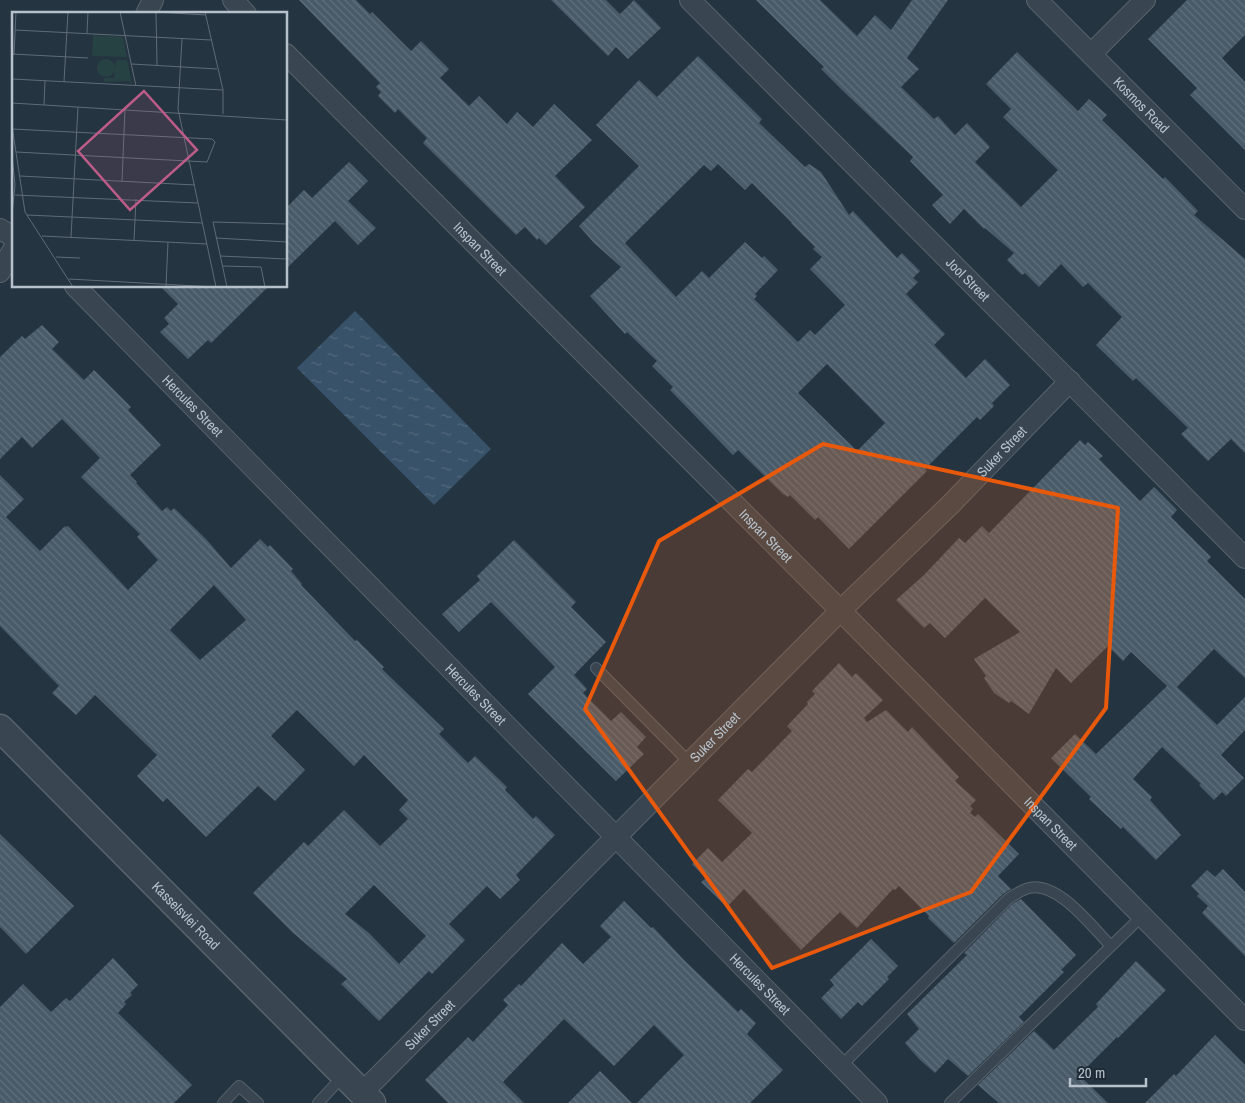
<svg xmlns="http://www.w3.org/2000/svg" width="1245" height="1103" font-family="'Archivo Narrow',sans-serif">
  <style>
    .water { fill: url(#water-ripples) }
    .building { fill: url(#building-back-hatch); fill-rule: evenodd }
    .lines { fill: none; stroke-linecap: round; stroke-linejoin: round }
    .service-casing { stroke: #57646e; stroke-width: 12 }
    .minor-casing { stroke: #57646e; stroke-width: 22 }
    .tertiary-casing { stroke: #57646e; stroke-width: 29 }
    .service { stroke: #394651; stroke-width: 10 }
    .minor { stroke: #394651; stroke-width: 20 }
    .tertiary { stroke: #394651; stroke-width: 26 }
    .marked { fill: #e8590c; fill-opacity: 0.2; stroke: #e8590c; stroke-width: 4; stroke-linejoin: round }
    .labels { text-anchor: middle; stroke-width: 4.5; stroke-linejoin: round; paint-order: stroke }
    .street-label { font-size: 14px; fill: #b6c1cb; stroke: #1e2b36 }
    .inset-road { fill: none; stroke: #5f6c78; stroke-width: 1 }
    .view { fill: #bd5c88; fill-opacity: 0.15; stroke: #bd5c88; stroke-width: 2.5 }
    .inset-edge { fill: none; stroke: #b6c1cb; stroke-width: 2.5 }
  </style>
  <defs>
    <pattern id="water-ripples" width="26" height="14" patternUnits="userSpaceOnUse" patternTransform="scale(1.25)"><rect width="26" height="14" fill="#385269"/><path d="M2 4q2-2 4 0t4 0M15 11q2-2 4 0t4 0" fill="none" stroke="#53697d"/></pattern>
    <pattern id="building-back-hatch" width="6" height="6" patternUnits="userSpaceOnUse" patternTransform="scale(1.25)"><rect width="6" height="6" fill="#495a68"/><path d="M-1 5l2 2M0 0l6 6M5-1l2 2" fill="none" stroke="#61707c"/></pattern>
  </defs>
  <rect width="100%" height="100%" fill="#253441"/>
  <!-- water -->
  <path class="water" d="M 355,311 L 491,449 L 434,505 L 297,368 Z"/>
  <!-- building -->
  <path class="building" d="M 299,0 L 356,0 L 370,14 L 372,12 L 411,51 L 421,41 L 449,69 L 440,78 L 469,106 L 479,96 L 507,124 L 517,112 L 533,127 L 554,104 L 592,140 L 555,176 L 585,207 L 546,245 L 539,238 L 537,240 L 525,227 L 516,235 L 423,143 L 427,138 L 398,109 L 395,113 L 378,96 L 381,92 L 376,87 L 380,83 Z
    M 551,0 L 606,0 L 620,14 L 634,0 L 661,28 L 628,59 L 616,47 L 608,56 Z
    M 756,0 L 820,0 L 857,36 L 875,15 L 891,30 L 912,0 L 948,0 L 907,58 L 919,69 L 901,87 L 934,119 L 938,116 L 955,135 L 967,123 L 990,147 L 975,162 L 1021,207 L 1058,170 L 1003,117 L 1011,109 L 986,84 L 1017,52 L 1078,111 L 1089,99 L 1107,115 L 1102,120 L 1163,179 L 1165,177 L 1198,211 L 1194,215 L 1245,259 L 1245,453 L 1231,439 L 1208,461 L 1181,434 L 1188,428 L 1136,378 L 1133,381 L 1096,345 L 1122,317 L 1088,283 L 1083,287 L 1061,264 L 1039,287 L 1025,273 L 1022,275 L 1007,260 L 1014,253 L 985,228 L 984,229 L 964,209 L 950,224 L 932,205 L 943,195 L 910,161 L 913,157 L 842,90 L 821,69 L 824,67 Z
    M 1187,0 L 1245,0 L 1245,35 L 1222,58 L 1245,82 L 1245,150 L 1190,95 L 1197,88 L 1148,39 Z
    M 698,56 L 762,119 L 759,123 L 805,167 L 809,164 L 821,172 L 849,215 L 853,211 L 897,258 L 902,253 L 920,271 L 913,278 L 918,282 L 906,294 L 945,334 L 934,345 L 966,378 L 985,359 L 1010,385 L 992,403 L 994,406 L 980,420 L 977,417 L 925,469 L 927,471 L 849,549 L 818,517 L 815,520 L 790,495 L 788,497 L 783,494 L 738,450 L 733,455 L 670,390 L 673,387 L 652,366 L 657,361 L 627,332 L 625,334 L 590,296 L 621,267 L 594,243 L 579,226 L 639,166 L 596,125 L 639,80 L 657,97 ZM 718,164 L 745,190 L 752,183 L 792,223 L 791,223 L 815,247 L 813,249 L 822,257 L 810,269 L 845,305 L 815,335 L 810,330 L 798,342 L 754,299 L 757,296 L 755,294 L 778,270 L 764,256 L 762,258 L 745,242 L 709,278 L 702,271 L 676,297 L 625,243 L 704,165 L 711,171 ZM 827,364 L 885,423 L 857,451 L 798,393 Z
    M 349,162 L 368,181 L 348,201 L 376,228 L 358,245 L 335,221 L 286,269 L 286,208 L 304,190 L 312,198 Z
    M 160,286 L 269,286 L 211,343 L 208,340 L 188,359 L 160,332 L 169,324 L 164,318 L 178,304 Z
    M 42,325 L 59,342 L 52,349 L 84,380 L 94,370 L 131,407 L 128,410 L 161,445 L 130,475 L 137,482 L 136,483 L 162,511 L 167,507 L 171,511 L 174,508 L 206,539 L 231,568 L 260,539 L 268,547 L 270,545 L 293,569 L 291,571 L 302,584 L 301,585 L 355,641 L 357,640 L 384,667 L 382,669 L 444,729 L 439,734 L 468,763 L 475,756 L 507,787 L 505,790 L 533,819 L 536,816 L 555,835 L 516,875 L 520,880 L 500,899 L 487,886 L 449,924 L 465,940 L 432,974 L 429,971 L 379,1021 L 341,984 L 347,979 L 292,932 L 253,893 L 304,842 L 308,846 L 344,810 L 380,846 L 408,819 L 399,810 L 408,800 L 364,755 L 354,766 L 297,710 L 271,736 L 305,770 L 275,801 L 258,786 L 206,837 L 167,798 L 163,802 L 137,776 L 157,755 L 95,695 L 76,715 L 52,693 L 59,686 L 0,626 L 0,475 L 24,499 L 6,517 L 40,551 L 65,526 L 66,527 L 68,526 L 128,590 L 158,560 L 137,537 L 140,534 L 81,477 L 100,458 L 62,419 L 32,448 L 22,437 L 0,459 L 0,357 L 22,336 L 25,339 ZM 214,585 L 246,620 L 200,660 L 170,630 ZM 374,885 L 426,936 L 399,964 L 369,933 L 345,914 Z
    M 1080,440 L 1085,445 L 1088,442 L 1103,456 L 1099,459 L 1140,501 L 1154,487 L 1177,510 L 1171,517 L 1211,557 L 1207,561 L 1245,599 L 1245,678 L 1214,649 L 1177,687 L 1217,725 L 1245,697 L 1245,730 L 1221,755 L 1244,778 L 1226,796 L 1222,792 L 1214,800 L 1199,785 L 1201,784 L 1162,747 L 1133,779 L 1152,797 L 1150,800 L 1181,835 L 1156,860 L 1123,827 L 1121,829 L 1089,799 L 1091,797 L 1051,758 L 1075,734 L 1096,754 L 1167,686 L 1131,652 L 1123,661 L 1108,646 L 1071,683 L 1056,668 L 1029,714 L 1011,701 L 1009,703 L 994,693 L 984,678 L 986,676 L 974,659 L 1020,632 L 985,598 L 945,638 L 930,623 L 924,628 L 896,600 L 924,575 L 959,538 L 965,543 L 982,526 L 989,533 Z
    M 514,540 L 576,602 L 571,607 L 606,642 L 574,675 L 587,689 L 583,693 L 611,721 L 621,712 L 646,737 L 637,747 L 644,754 L 616,781 L 528,694 L 555,667 L 491,602 L 459,632 L 442,614 L 480,580 L 477,576 Z
    M 839,663 L 852,677 L 856,673 L 883,700 L 864,718 L 867,722 L 886,710 L 908,732 L 912,727 L 959,777 L 955,781 L 976,800 L 970,806 L 973,809 L 970,813 L 975,817 L 978,814 L 1019,854 L 998,876 L 1011,889 L 1003,894 L 954,943 L 928,918 L 929,916 L 899,886 L 895,890 L 893,889 L 857,928 L 840,912 L 801,950 L 744,889 L 727,907 L 701,882 L 706,878 L 692,864 L 708,848 L 722,862 L 752,833 L 718,800 L 748,769 L 752,772 L 792,731 L 787,726 L 808,704 L 807,702 L 815,694 L 812,691 Z
    M 0,834 L 74,906 L 26,954 L 0,927 Z
    M 1223,869 L 1245,892 L 1245,956 L 1202,913 L 1208,906 L 1197,896 L 1199,894 L 1191,886 L 1207,870 L 1215,877 Z
    M 1021,899 L 1076,955 L 1061,970 L 1064,972 L 1019,1017 L 1024,1022 L 968,1076 L 948,1059 L 935,1073 L 919,1059 L 905,1043 L 919,1029 L 907,1014 L 967,955 L 964,953 L 1012,904 Z
    M 624,901 L 651,928 L 653,927 L 684,960 L 738,1012 L 741,1009 L 756,1023 L 747,1034 L 783,1070 L 750,1103 L 637,1103 L 684,1055 L 654,1025 L 614,1066 L 564,1019 L 503,1082 L 524,1103 L 448,1103 L 425,1080 L 468,1037 L 473,1042 L 508,1005 L 503,1000 L 519,984 L 521,986 L 562,943 L 583,964 L 611,937 L 600,926 Z
    M 871,939 L 898,966 L 887,977 L 889,979 L 862,1006 L 858,1002 L 841,1019 L 821,998 L 834,985 L 830,980 Z
    M 113,958 L 138,985 L 130,993 L 132,995 L 124,1002 L 126,1004 L 118,1013 L 192,1085 L 174,1103 L 0,1103 L 0,1007 L 23,984 L 51,1012 L 66,998 L 70,1001 Z
    M 1136,961 L 1166,990 L 1118,1038 L 1117,1037 L 1079,1075 L 1108,1103 L 999,1103 L 978,1085 L 1034,1031 L 1054,1050 L 1098,1007 L 1096,1004 Z
    M 1215,1035 L 1245,1065 L 1245,1103 L 1145,1103 L 1174,1074 L 1176,1076 Z
    M 600,1071 L 632,1103 L 568,1103 Z"/>
  <g class="lines">
    <!-- service casing -->
    <g class="service-casing">
      <path id="service" d="M 596,668 L 689,762
        M 841,1066 L 1008,899 C 1014,895 1021,890 1029,888 C 1058,881 1092,927 1111,946
        M 223,1103 L 239,1086 L 258,1103
        M 318,1103 L 344,1075
        M 950,1103 L 1142,916"/>
    </g>
    <!-- minor casing -->
    <g class="minor-casing">
      <g id="minor">
        <path d="M 233,0 L 246,14"/>
        <path id="s1" d="M 690,0 L 1245,558"/>
        <path id="s2" d="M 1037,0 L 1245,209"/>
        <path d="M 146,14 L 153,0"/>
        <path id="s3" d="M 286,54 L 831,601 L 1245,1020"/>
        <path d="M 1091,54 L 1145,0"/>
        <path d="M 0,229 L 14,237"/>
        <path d="M 0,272 L 14,248"/>
        <path id="s4" d="M 75,286 L 877,1103"/>
        <path id="s5" d="M 362,1093 L 841,610 L 951,504 L 1070,381"/>
      </g>
    </g>
    <!-- tertiary casing -->
    <g class="tertiary-casing">
      <g id="tertiary">
        <path id="s6" d="M 0,728 L 372,1103"/>
      </g>
    </g>
    <!-- service -->
    <use href="#service" class="service"/>
    <!-- minor -->
    <use href="#minor" class="minor"/>
    <!-- tertiary -->
    <use href="#tertiary" class="tertiary"/>
  </g>
  <!-- marked area -->
  <path class="marked" d="M 823,444 L 1118,508 L 1106,708 L 971,892 L 772,968 L 585,709 L 659,541 Z"/>
  <g class="labels">
    <!-- street labels -->
    <g class="street-label">
      <text dy="5" stroke="none"><textPath href="#s2" startOffset="148">Kosmos Road</textPath></text>
      <text dy="5" stroke="none"><textPath href="#s3" startOffset="275">Inspan Street</textPath></text>
      <text dy="5" stroke="none"><textPath href="#s1" startOffset="394">Jool Street</textPath></text>
      <text dy="5" stroke="none"><textPath href="#s4" startOffset="168">Hercules Street</textPath></text>
      <text dy="5" stroke="none"><textPath href="#s5" startOffset="906">Suker Street</textPath></text>
      <text dy="5" stroke="none"><textPath href="#s3" startOffset="680">Inspan Street</textPath></text>
      <text dy="5" stroke="none"><textPath href="#s4" startOffset="572">Hercules Street</textPath></text>
      <text dy="5" stroke="none"><textPath href="#s5" startOffset="501">Suker Street</textPath></text>
      <text dy="5" stroke="none"><textPath href="#s3" startOffset="1085">Inspan Street</textPath></text>
      <text dy="5" stroke="none"><textPath href="#s6" startOffset="264">Kasselsvlei Road</textPath></text>
      <text dy="5" stroke="none"><textPath href="#s4" startOffset="978">Hercules Street</textPath></text>
      <text dy="5" stroke="none"><textPath href="#s5" startOffset="96">Suker Street</textPath></text>
    </g>
  </g>
  <!-- overview -->
  <g transform="translate(12 12)">
    <rect width="275" height="275" fill="#253441"/>
    <path d="M 81,23 L 111,25 L 115,45 L 80,44 ZM85 56a9 9 0 1 1 18 0a9 9 0 1 1-18 0ZM 104,48 L 115,48 L 120,72 L 117,69 L 92,70 L 92,66 L 102,66 Z" fill="#274242"/>
    <path class="inset-road" d="M 108,0 L 124,74M 144,0 L 145,53M 145,0 L 194,3M 193,0 L 211,78 L 211,102M 3,18 L 199,28M 75,21 L 76,0M 170,27 L 166,97 L 204,275M 0,42 L 76,46M 2,43 L 4,0M 120,52 L 205,57M 0,67 L 211,78M 52,70 L 56,0M 0,91 L 275,108M 32,93 L 33,69M 0,114 L 13,200 L 61,275M 0,117 L 200,127 L 203,130 L 195,150 L 4,140M 0,144 L 3,173 L 0,202M 8,164 L 183,173M 110,169 L 113,97M 3,183 L 186,191M 15,203 L 190,211M 30,224 L 195,232M 59,225 L 66,95M 204,226 L 275,230M 122,228 L 124,187M 208,244 L 275,247M 44,245 L 68,246M 210,254 L 249,255 L 253,275M 57,267 L 203,275M 154,275 L 156,230M 215,275 L 201,210 L 275,212"/>
    <path class="view" d="M 132,79 L 185,138 L 118,198 L 66,139 Z"/>
    <rect width="275" height="275" class="inset-edge"/>
  </g>
  <!-- scale -->
  <path d="M1070 1078v8h76v-8" fill="none" stroke="#b6c1cb" stroke-width="2.5"/>
  <text x="1078" y="1078" font-size="15" fill="#b6c1cb" stroke="#1e2b36" stroke-width="4" paint-order="stroke">20 m</text>
</svg>
